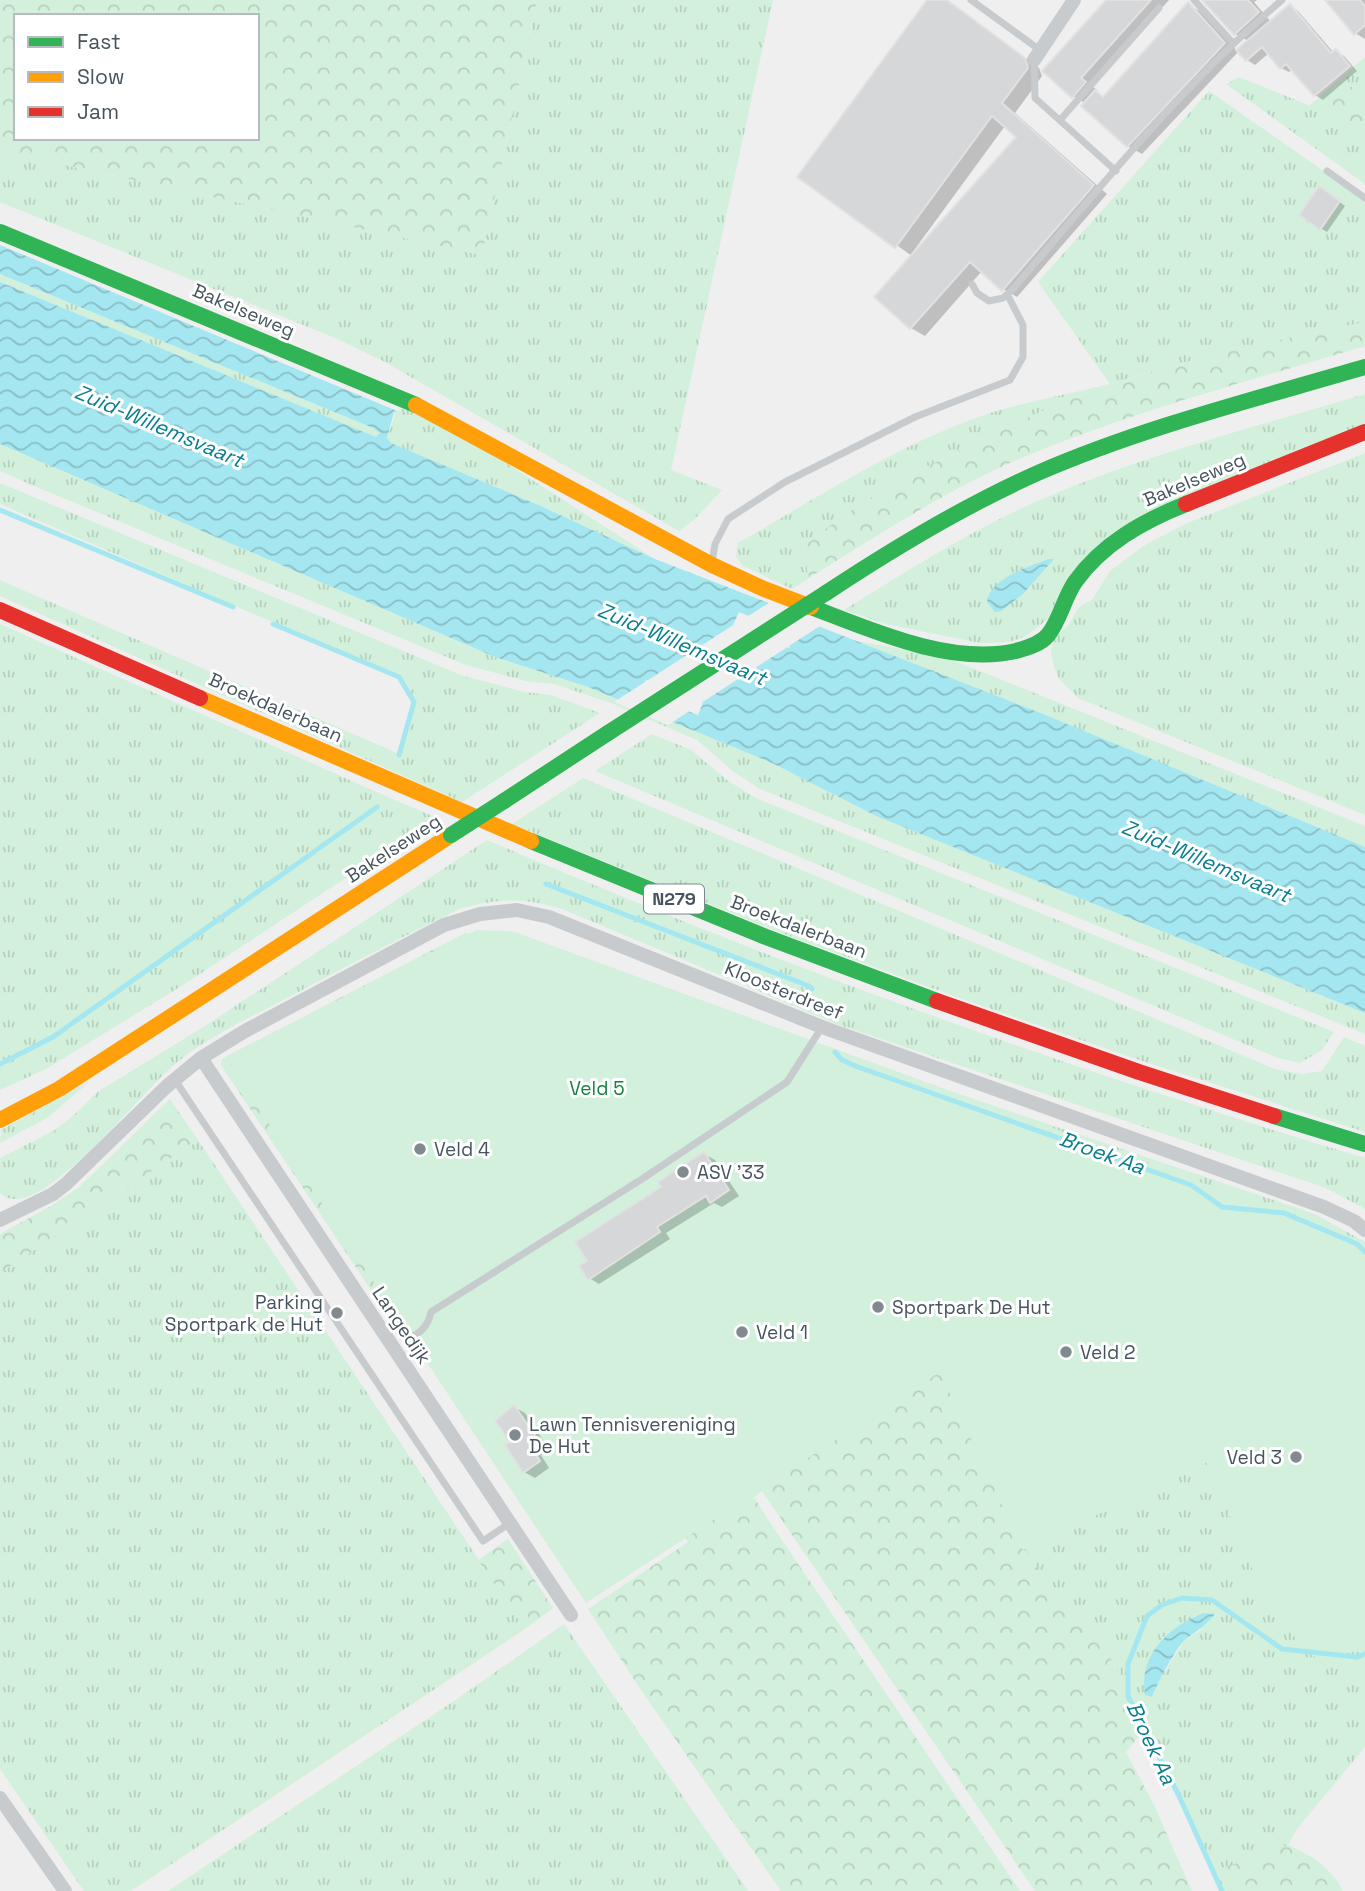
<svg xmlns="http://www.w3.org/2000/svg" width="1365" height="1891" font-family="'Space Grotesk',sans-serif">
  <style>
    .grass { fill: url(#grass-tufts); fill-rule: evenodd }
    .forest { fill: url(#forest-crowns); fill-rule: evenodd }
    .pitch { fill: #d2f0db }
    .water { fill: url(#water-waves); fill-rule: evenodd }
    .pier { fill: #f0efef }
    .shadow { fill: #0003; fill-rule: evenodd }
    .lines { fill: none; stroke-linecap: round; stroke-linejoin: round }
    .stream { stroke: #a5e7f0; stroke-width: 5 }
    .building { fill: #d6d7d8; stroke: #e1e1e2; stroke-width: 2 }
    .lane { stroke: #c8cbce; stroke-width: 7 }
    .street { stroke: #c8cbce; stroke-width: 14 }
    .fast { stroke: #30b455; stroke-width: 16 }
    .slow { stroke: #ff9f0a; stroke-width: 16 }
    .jam { stroke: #e5322d; stroke-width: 16 }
    .fast-bridge { stroke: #30b455; stroke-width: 16 }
    .poi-dot { fill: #818a8f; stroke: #fff; stroke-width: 2.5 }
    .labels { text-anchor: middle; stroke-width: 6; stroke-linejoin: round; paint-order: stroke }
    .shield { fill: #fff; stroke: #7d878d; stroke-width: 2 }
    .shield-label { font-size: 18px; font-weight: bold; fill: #45545c }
    .street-label { font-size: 19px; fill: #45545c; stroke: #fff }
    .park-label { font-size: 19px; fill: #13813f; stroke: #fff }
    .poi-label { font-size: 19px; fill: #45545c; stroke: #fff; text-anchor: start }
    .water-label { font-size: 21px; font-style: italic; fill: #087f8f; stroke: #fff }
  </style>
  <defs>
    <pattern id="grass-tufts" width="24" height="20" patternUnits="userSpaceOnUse" patternTransform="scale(1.75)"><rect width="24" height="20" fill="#d2f0db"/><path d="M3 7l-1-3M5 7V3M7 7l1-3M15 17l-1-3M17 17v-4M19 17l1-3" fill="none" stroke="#b6d0be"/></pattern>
    <pattern id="forest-crowns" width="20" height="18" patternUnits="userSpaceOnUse" patternTransform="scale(1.75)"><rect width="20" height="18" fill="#d2f0db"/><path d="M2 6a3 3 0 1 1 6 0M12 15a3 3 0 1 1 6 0" fill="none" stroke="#b6d0be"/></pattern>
    <pattern id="water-waves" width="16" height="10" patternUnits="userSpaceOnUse" patternTransform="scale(1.75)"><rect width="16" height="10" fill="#a5e7f0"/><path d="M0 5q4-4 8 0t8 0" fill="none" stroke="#88bec6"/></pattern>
  </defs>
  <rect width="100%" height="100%" fill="#f0efef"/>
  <!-- grass -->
  <path class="grass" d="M 537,0 L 773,0 L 671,470 L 722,490 L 695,519 L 679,531 L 383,361 L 335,338 L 0,202 L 0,151 L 482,255 Z
    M 1365,57 L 1365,97 L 1340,78 Z
    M 1239,77 L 1335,116 L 1365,135 L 1365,184 L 1226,84 Z
    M 1209,91 L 1365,200 L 1365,322 C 1281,341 1194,356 1112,384 C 1060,401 1010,426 961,450 C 906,476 848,507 803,548 L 809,578 L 792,589 L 743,566 L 736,557 L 738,543 C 810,502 888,451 965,422 C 1011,404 1062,396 1110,384 L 1038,282 Z
    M 0,274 L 373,428 L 379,431 L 379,436 L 376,438 L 0,282 Z
    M 1365,394 L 1365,425 L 1143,514 L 1047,620 L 1026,636 L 1010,642 L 980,643 L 886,624 L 844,610 C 910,569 976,527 1047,497 C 1149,453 1259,426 1365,394 Z
    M 409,406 L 422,409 L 655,559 L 543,507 L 390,443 L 387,438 L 395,415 L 394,412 Z
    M 0,444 L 495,657 L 588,687 L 772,763 L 876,816 L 1365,1013 L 1365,1034 L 760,789 L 734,772 L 697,740 L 611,703 L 554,684 L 526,681 L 466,665 L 34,486 L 0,471 Z
    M 1365,453 L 1365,815 L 1078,698 L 1059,679 L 1054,667 L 1051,652 L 1054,637 L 1068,626 L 1079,607 L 1092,600 L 1110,571 L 1145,545 L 1185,524 Z
    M 0,483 L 461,675 L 524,692 L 551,695 L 600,713 L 462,802 L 0,596 L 0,580 L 397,753 C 415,721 420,706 397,676 L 0,504 Z
    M 0,624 L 381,794 L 437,818 L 180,987 L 46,1069 L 0,1090 Z
    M 857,641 L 945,657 L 1365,826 L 1365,847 Z
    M 652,734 L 691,750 L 727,780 L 756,798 L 1334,1032 L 1322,1050 L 1300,1063 L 1278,1058 L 595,771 Z
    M 583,778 L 1275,1069 L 1302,1074 L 1322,1071 L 1344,1037 L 1365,1046 L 1365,1132 L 1139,1060 L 965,1000 L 789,936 L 512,824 Z
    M 487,840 C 773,963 1067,1069 1365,1158 L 1365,1209 L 1326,1188 L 839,1025 L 562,909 C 519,897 505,898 462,908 C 405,935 349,965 293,995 C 248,1019 198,1040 162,1076 C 134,1104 57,1195 19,1199 C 12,1200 5,1198 0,1193 L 0,1158 L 55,1130 L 74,1115 L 99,1091 L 205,1026 Z
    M 861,1061 L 1315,1214 L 1365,1242 L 1365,1747 L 1297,1829 L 1288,1845 L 1283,1849 L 1211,1872 L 1172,1785 L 1129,1703 C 1119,1652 1077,1620 1045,1582 C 1036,1571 1030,1556 1023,1544 ZM 1204,1628 L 1184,1641 L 1158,1682 L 1152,1696 L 1163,1637 Z
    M 89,1082 L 47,1118 L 0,1143 L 1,1130 Z
    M 198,1140 L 525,1629 L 131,1891 L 84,1891 L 0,1769 L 0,1273 Z
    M 564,1624 L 748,1891 L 168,1891 L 457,1699 Z"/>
  <!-- forest -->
  <path class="forest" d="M 0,0 L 537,0 L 482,255 L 0,151 ZM 16,16 L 257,16 L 257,138 L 16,138 Z
    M 1340,78 L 1365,97 L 1365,135 L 1335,117 L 1309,106 Z
    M 1365,322 L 1365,346 C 1253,380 1139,410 1031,454 C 953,486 881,533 809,578 L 803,548 C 848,507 906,476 961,450 C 1010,426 1060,401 1112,384 C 1194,356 1281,340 1365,322 Z
    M 467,932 L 469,950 L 437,1317 L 420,1357 L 417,1359 L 221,1065 L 222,1059 Z
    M 170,1099 L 198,1140 L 0,1273 L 0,1234 L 51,1206 L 79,1187 Z
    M 826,1108 L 1023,1544 L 1043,1579 L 1105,1647 L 1126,1688 L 1129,1703 L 1143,1731 L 1126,1752 L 1154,1805 L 1192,1891 L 1035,1891 L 762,1491 L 754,1497 L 771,1524 L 1020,1891 L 781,1891 L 641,1690 L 588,1609 L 688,1542 L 663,1501 Z
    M 508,1539 L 553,1608 L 525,1629 L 478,1560 Z
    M 1288,1845 C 1312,1855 1331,1868 1343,1891 L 1219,1891 L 1211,1872 Z"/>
  <!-- pitch -->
  <path class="pitch" d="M 476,930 L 512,931 L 1365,1242 L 1365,1650 L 1316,1658 L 1271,1614 L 1208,1462 L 1023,1550 L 940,1372 L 586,1603 L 225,1057 Z"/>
  <!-- water -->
  <path class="water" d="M 0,245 L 397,411 L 394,412 L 387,438 L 391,443 L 543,507 L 655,559 L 784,609 L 818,626 L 1043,714 L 1365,847 L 1365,1013 L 876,816 L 772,763 L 588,687 L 495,657 L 0,444 L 0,282 L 376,437 L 380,433 L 373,428 L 0,274 ZM 739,612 L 794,635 L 789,648 L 733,625 ZM 646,680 L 703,703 L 698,715 L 641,693 Z
    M 1049,559 L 1054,559 L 1022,595 L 1001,611 L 995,612 L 987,602 C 990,578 1028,567 1049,559 Z
    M 1204,1613 L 1215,1614 C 1206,1625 1197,1631 1186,1639 C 1176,1647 1157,1684 1152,1697 L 1145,1695 C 1138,1655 1169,1626 1204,1613 Z"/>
  <!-- pier -->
  <path class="pier" d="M 772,601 L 823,624 L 698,705 L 648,684 L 645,691 L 691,710 L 668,725 L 614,702 L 738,622 L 787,644 L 790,637 L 745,618 Z"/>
  <!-- shadow -->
  <path class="shadow" d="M 929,0 L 947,0 L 1039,68 L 1042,76 L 1015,113 L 1107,194 L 1017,297 L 1003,289 L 982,271 L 925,336 L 911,328 L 912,256 L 800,176 ZM 1005,126 L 1018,137 L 914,254 L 912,253 Z
    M 1108,0 L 1169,0 L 1092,86 L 1097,90 L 1095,92 L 1105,98 L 1189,5 L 1203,13 L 1237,51 L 1249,41 L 1235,34 L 1205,0 L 1257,0 L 1254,2 L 1271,22 L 1290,6 L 1298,11 L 1334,53 L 1336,51 L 1344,56 L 1357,71 L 1323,100 L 1315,95 L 1293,69 L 1289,72 L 1281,68 L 1269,53 L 1255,65 L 1247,60 L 1239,51 L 1142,154 L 1128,146 L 1085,103 L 1073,96 Z
    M 1326,0 L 1365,0 L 1365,39 L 1355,33 Z
    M 1326,192 L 1345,206 L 1327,232 L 1320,228 Z
    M 704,1154 L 715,1160 L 739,1196 L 722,1207 L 714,1203 L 666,1233 L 670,1239 L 599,1284 L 589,1278 L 664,1187 Z
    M 514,1407 L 525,1413 L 549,1449 L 541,1455 L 549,1468 L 535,1478 L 524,1472 L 512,1443 Z"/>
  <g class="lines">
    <!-- stream -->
    <path class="stream" d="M 0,510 L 233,607
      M 273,624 L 399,677 L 414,702 L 399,755
      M 546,884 L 809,986 L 812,989
      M 835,1052 L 842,1060 L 858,1067 L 1191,1185 L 1222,1207 L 1284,1213 L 1357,1244 L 1365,1252
      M 0,1064 L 53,1037 L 377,807
      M 1222,1891 L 1179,1796 L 1128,1696 L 1128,1664 L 1147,1616 L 1162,1605 L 1182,1598 L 1212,1600 L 1282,1649 L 1357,1657 L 1365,1654"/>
  </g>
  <!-- building -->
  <path class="building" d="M 927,0 L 947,0 L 1025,58 L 1028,68 L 1002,103 L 1094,185 L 1002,291 L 970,262 L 910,329 L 874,297 L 1016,137 L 992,116 L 895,248 L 797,177 Z
    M 1106,0 L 1151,0 L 1081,78 L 1086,82 L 1072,98 L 1042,71 Z
    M 1202,0 L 1248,0 L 1259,12 L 1234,35 Z
    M 1325,0 L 1360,0 L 1365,6 L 1365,25 L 1354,35 Z
    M 1188,2 L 1225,43 L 1127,147 L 1081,106 L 1095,90 L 1103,97 Z
    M 1290,4 L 1331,53 L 1336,49 L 1350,66 L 1314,96 L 1286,64 L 1280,69 L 1262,47 L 1246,61 L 1236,50 Z
    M 1319,186 L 1340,201 L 1320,230 L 1299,215 Z
    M 704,1152 L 729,1190 L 710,1203 L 706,1196 L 657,1227 L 660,1232 L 588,1280 L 579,1266 L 587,1261 L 575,1242 L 661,1187 L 658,1182 Z
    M 514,1405 L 540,1443 L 531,1448 L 540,1461 L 523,1473 L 505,1445 L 510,1442 L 495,1421 Z"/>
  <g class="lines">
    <!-- lane -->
    <path class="lane" d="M 971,0 L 1040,50
      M 1194,0 L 1233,43
      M 1034,60 L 1035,98 L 1116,171
      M 1060,120 L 1159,8
      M 1327,171 L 1365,198
      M 972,284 L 977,293 L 989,301 L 1003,298 L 1012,290 C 1098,190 1182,85 1282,0
      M 712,562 L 715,544 L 728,519 L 785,482 L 915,417 L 1010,380 L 1023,357 L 1023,325 L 1007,294
      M 175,1080 L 483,1541 L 510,1523
      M 407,1340 C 420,1333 428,1327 431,1312 L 642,1179 L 787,1082 L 822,1027"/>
    <!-- street -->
    <path class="street" d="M 1034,60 L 1074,0
      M 201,1058 L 571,1615
      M 0,1220 L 53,1194 L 66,1184 L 166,1087 L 201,1058 L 245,1031 L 444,925 L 480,914 L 517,910 L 549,917 L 822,1027 L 1324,1207 L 1354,1221 L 1365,1230
      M 0,1798 L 65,1891"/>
    <!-- fast -->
    <path class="fast" d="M 0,232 L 416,405
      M 826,593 C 894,548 965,505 1040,472 C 1144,427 1256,399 1365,367
      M 811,607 C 871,630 951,666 1016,651 C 1027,648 1041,644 1048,635 C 1060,620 1064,598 1075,582 C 1102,544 1143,521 1186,504
      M 504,801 L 608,733
      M 531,841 L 766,937 L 937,1001
      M 1274,1116 L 1365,1144"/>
    <!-- slow -->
    <path class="slow" d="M 416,405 L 712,565 L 764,589 L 811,607
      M 200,698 L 531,841
      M 0,1120 L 59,1089 L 451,835"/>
    <!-- jam -->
    <path class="jam" d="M 1186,504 L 1365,432
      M 0,610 L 200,698
      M 937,1001 L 1139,1072 L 1274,1116"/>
    <!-- fast-bridge -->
    <path class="fast-bridge" d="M 608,733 L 826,593
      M 451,835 L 504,801"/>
  </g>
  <!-- markers -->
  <g class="poi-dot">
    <circle cx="420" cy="1149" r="7"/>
    <circle cx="683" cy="1172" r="7"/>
    <circle cx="878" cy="1307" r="7"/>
    <circle cx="337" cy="1313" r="7"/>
    <circle cx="742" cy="1332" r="7"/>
    <circle cx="1066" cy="1352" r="7"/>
    <circle cx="515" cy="1435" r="7"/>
    <circle cx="1296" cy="1457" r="7"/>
  </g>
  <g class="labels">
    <!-- shield labels -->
    <rect class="shield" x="644" y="884.5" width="60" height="29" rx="5"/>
    <g class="shield-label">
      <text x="674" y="905">N279</text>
    </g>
    <!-- street labels -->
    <g class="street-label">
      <text transform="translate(244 310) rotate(23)" y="7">Bakelseweg</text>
      <text transform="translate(1194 479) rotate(-23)" y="7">Bakelseweg</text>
      <text transform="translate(276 707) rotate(24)" y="7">Broekdalerbaan</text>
      <text transform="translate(393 848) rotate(-33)" y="7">Bakelseweg</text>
      <text transform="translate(799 926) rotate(21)" y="7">Broekdalerbaan</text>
      <text transform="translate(784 990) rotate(22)" y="7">Kloosterdreef</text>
      <text transform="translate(402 1325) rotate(56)" y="7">Langedijk</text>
    </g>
    <!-- park labels -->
    <g class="park-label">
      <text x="597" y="1095">Veld 5</text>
    </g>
    <!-- poi labels -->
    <g class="poi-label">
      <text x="434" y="1156">Veld 4</text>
      <text x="697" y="1179">ASV '33</text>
      <text x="323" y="1309" text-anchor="end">Parking<tspan x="323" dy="22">Sportpark de Hut</tspan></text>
      <text x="892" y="1314">Sportpark De Hut</text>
      <text x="756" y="1339">Veld 1</text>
      <text x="1080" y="1359">Veld 2</text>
      <text x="529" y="1431">Lawn Tennisvereniging<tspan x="529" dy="22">De Hut</tspan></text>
      <text x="1282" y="1464" text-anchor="end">Veld 3</text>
    </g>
    <!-- water labels -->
    <g class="water-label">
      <text transform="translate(159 426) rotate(23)" y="7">Zuid-Willemsvaart</text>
      <text transform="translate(682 644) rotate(23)" y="7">Zuid-Willemsvaart</text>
      <text transform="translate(1206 861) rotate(23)" y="7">Zuid-Willemsvaart</text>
      <text transform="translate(1102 1153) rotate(20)" y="7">Broek Aa</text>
      <text transform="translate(1151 1743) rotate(65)" y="7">Broek Aa</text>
    </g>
  </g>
  <!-- legend -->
  <rect x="14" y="14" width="245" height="126" fill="#ffffff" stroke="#b5bbbe" stroke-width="2"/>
  <rect x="28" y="37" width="35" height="10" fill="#30b455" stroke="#b5bbbe" stroke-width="2"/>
  <text x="77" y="49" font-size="21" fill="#45545c">Fast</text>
  <rect x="28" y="72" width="35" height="10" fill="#ff9f0a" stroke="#b5bbbe" stroke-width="2"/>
  <text x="77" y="84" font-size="21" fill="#45545c">Slow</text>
  <rect x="28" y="107" width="35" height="10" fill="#e5322d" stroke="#b5bbbe" stroke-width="2"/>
  <text x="77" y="119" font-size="21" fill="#45545c">Jam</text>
</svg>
